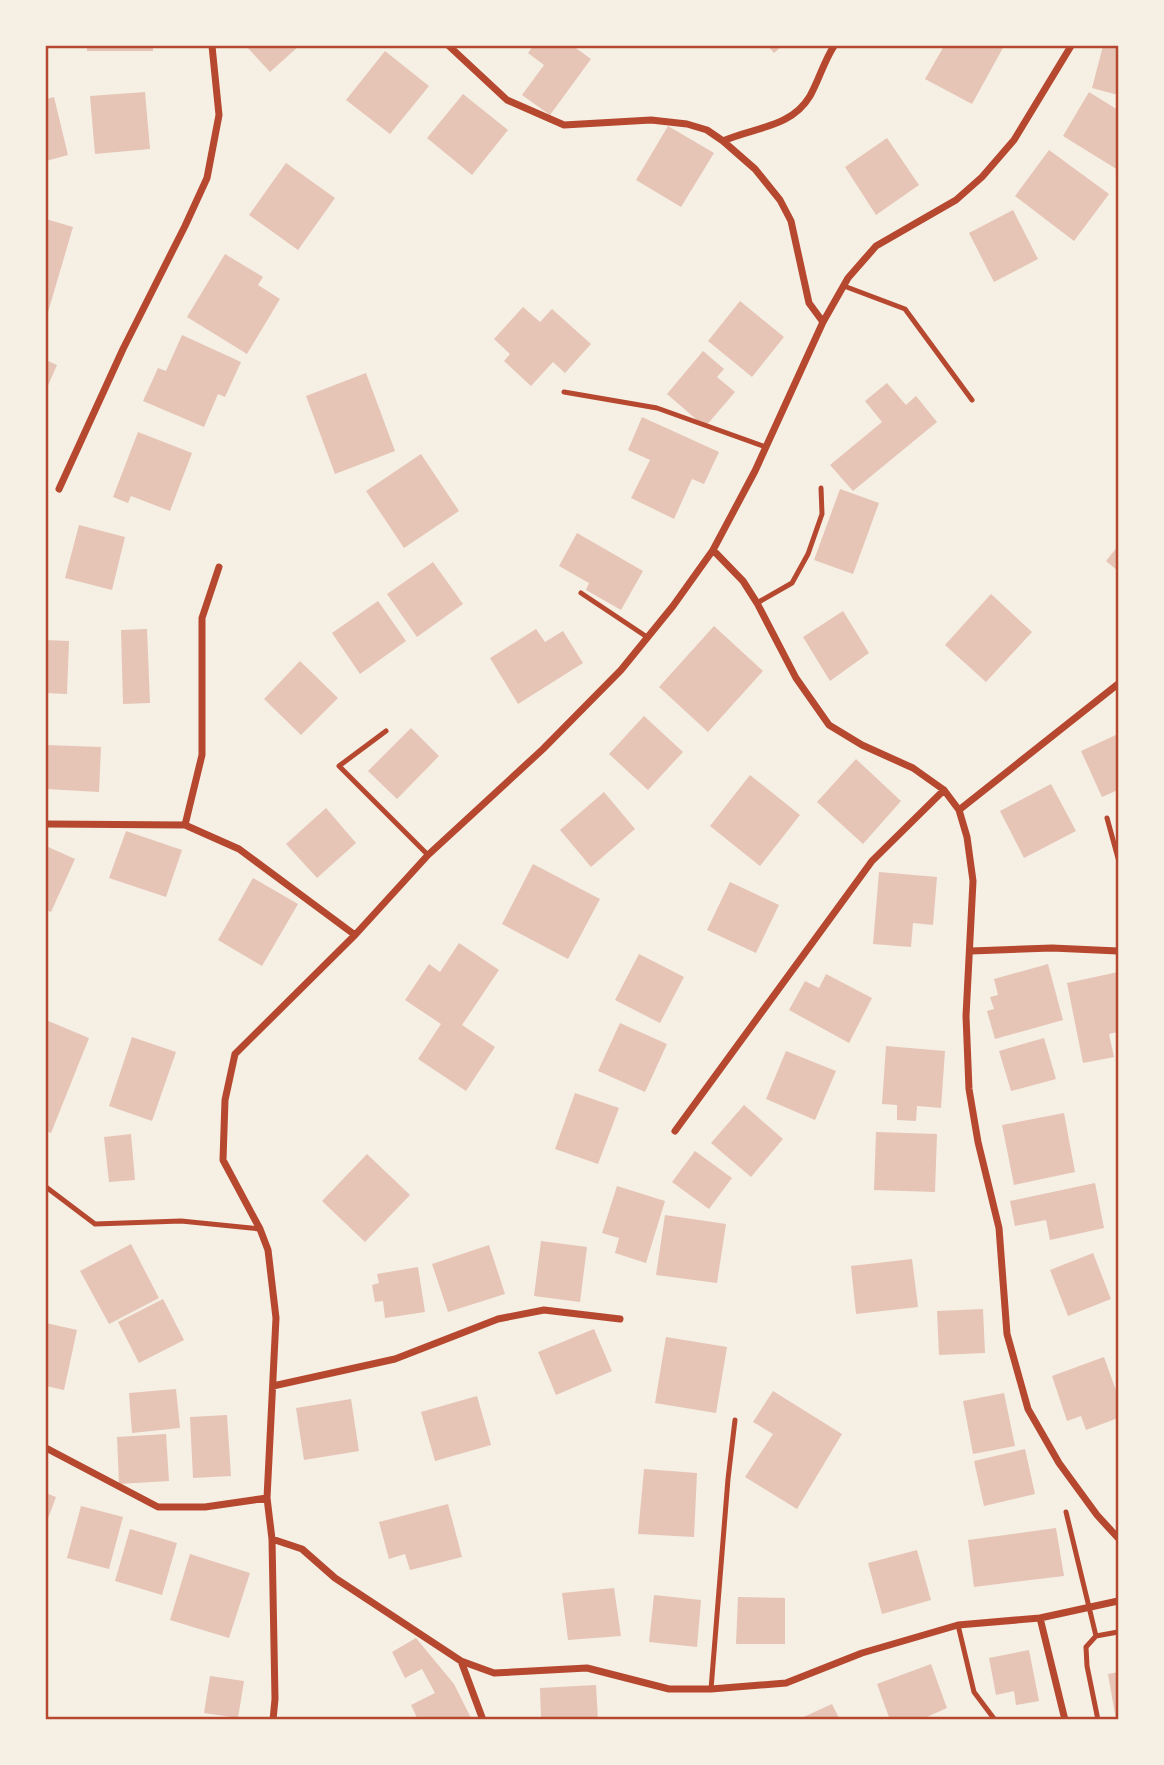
<svg xmlns="http://www.w3.org/2000/svg" width="1164" height="1765" font-family="Rubik,sans-serif">
  <style>
    .building { fill: #e6c5b7 }
    .lines { fill: none; stroke-linecap: round; stroke-linejoin: round }
    .service { stroke: #b5482f; stroke-width: 5 }
    .minor { stroke: #b5482f; stroke-width: 7 }
    .neatline { fill: none; stroke: #b5482f; stroke-width: 2.5 }
  </style>
  <rect width="100%" height="100%" fill="#f6efe4"/>
  <!-- building -->
  <path class="building" d="M 87,46 L 153,46 L 153,51 L 87,51 Z
    M 246,46 L 299,46 L 270,72 Z
    M 533,46 L 573,46 L 591,59 L 550,115 L 522,95 L 544,65 L 528,53 Z
    M 768,46 L 782,46 L 774,53 Z
    M 944,46 L 1004,46 L 972,104 L 925,79 Z
    M 1103,46 L 1118,46 L 1118,95 L 1092,88 Z
    M 385,51 L 429,86 L 390,134 L 346,100 Z
    M 145,92 L 150,149 L 95,154 L 90,96 Z
    M 1089,92 L 1118,110 L 1118,170 L 1063,136 Z
    M 463,94 L 508,130 L 472,175 L 427,138 Z
    M 54,97 L 68,155 L 46,161 L 46,99 Z
    M 668,126 L 714,153 L 681,207 L 636,180 Z
    M 887,138 L 919,185 L 876,215 L 845,167 Z
    M 1049,150 L 1109,194 L 1074,241 L 1015,196 Z
    M 286,163 L 335,198 L 298,250 L 249,215 Z
    M 1013,210 L 1038,259 L 994,282 L 969,233 Z
    M 46,219 L 73,227 L 46,319 Z
    M 225,254 L 263,277 L 258,285 L 280,299 L 247,354 L 187,317 Z
    M 740,301 L 784,337 L 752,377 L 708,341 Z
    M 523,307 L 540,322 L 552,309 L 591,344 L 565,373 L 553,362 L 531,386 L 504,361 L 510,354 L 494,339 Z
    M 182,335 L 241,362 L 225,397 L 218,394 L 204,427 L 143,401 L 158,368 L 166,371 Z
    M 703,351 L 724,369 L 717,377 L 735,392 L 705,427 L 667,394 Z
    M 46,360 L 57,365 L 46,390 Z
    M 366,373 L 395,451 L 335,474 L 306,396 Z
    M 887,383 L 906,405 L 916,396 L 937,422 L 853,491 L 830,465 L 882,422 L 865,401 Z
    M 642,417 L 719,452 L 704,484 L 692,479 L 674,519 L 631,498 L 650,460 L 628,450 Z
    M 138,432 L 192,453 L 170,511 L 131,496 L 128,503 L 113,497 Z
    M 421,454 L 459,511 L 404,548 L 366,491 Z
    M 840,489 L 879,503 L 853,574 L 814,560 Z
    M 79,525 L 125,537 L 112,590 L 65,578 Z
    M 577,533 L 643,571 L 621,610 L 586,590 L 589,583 L 559,566 Z
    M 1118,546 L 1118,571 L 1106,561 Z
    M 433,562 L 463,604 L 417,637 L 387,594 Z
    M 991,594 L 1032,632 L 986,682 L 945,645 Z
    M 378,601 L 406,641 L 360,674 L 332,633 Z
    M 843,611 L 869,653 L 830,681 L 803,637 Z
    M 714,626 L 763,671 L 708,732 L 659,687 Z
    M 147,629 L 150,703 L 123,704 L 121,630 Z
    M 536,629 L 545,642 L 563,631 L 583,663 L 518,704 L 490,658 Z
    M 46,640 L 69,641 L 67,694 L 46,693 Z
    M 300,661 L 338,698 L 301,735 L 264,699 Z
    M 644,716 L 683,752 L 648,790 L 609,754 Z
    M 411,728 L 439,756 L 397,799 L 368,771 Z
    M 1118,734 L 1118,790 L 1102,797 L 1081,751 Z
    M 46,745 L 101,747 L 99,792 L 46,789 Z
    M 856,759 L 901,801 L 863,844 L 817,802 Z
    M 750,775 L 800,815 L 760,866 L 710,826 Z
    M 1051,784 L 1076,831 L 1024,858 L 1000,811 Z
    M 604,792 L 635,829 L 591,867 L 560,830 Z
    M 326,808 L 356,843 L 317,878 L 286,844 Z
    M 126,831 L 182,850 L 166,897 L 109,878 Z
    M 46,846 L 75,859 L 51,912 L 46,910 Z
    M 533,864 L 600,899 L 568,959 L 502,924 Z
    M 879,872 L 937,877 L 933,925 L 913,923 L 911,947 L 873,944 Z
    M 253,878 L 298,904 L 262,966 L 218,940 Z
    M 730,882 L 779,905 L 756,953 L 707,930 Z
    M 459,943 L 499,970 L 462,1025 L 495,1047 L 466,1091 L 418,1059 L 441,1024 L 405,1000 L 429,964 L 440,972 Z
    M 639,954 L 684,977 L 660,1023 L 615,1000 Z
    M 1048,964 L 1063,1020 L 995,1039 L 987,1011 L 994,1009 L 990,997 L 998,995 L 994,979 Z
    M 1118,972 L 1118,1032 L 1109,1034 L 1114,1057 L 1083,1063 L 1067,983 Z
    M 826,974 L 872,998 L 849,1043 L 789,1010 L 805,981 L 819,988 Z
    M 46,1020 L 89,1038 L 51,1133 L 46,1131 Z
    M 620,1023 L 667,1044 L 645,1092 L 598,1071 Z
    M 132,1037 L 176,1052 L 152,1121 L 109,1106 Z
    M 1044,1038 L 1056,1079 L 1011,1091 L 999,1051 Z
    M 886,1046 L 945,1051 L 941,1108 L 917,1106 L 916,1121 L 897,1120 L 897,1105 L 882,1104 Z
    M 786,1051 L 836,1071 L 815,1120 L 766,1099 Z
    M 575,1093 L 619,1108 L 598,1164 L 555,1149 Z
    M 744,1105 L 783,1139 L 751,1177 L 711,1143 Z
    M 1064,1113 L 1075,1172 L 1014,1185 L 1002,1125 Z
    M 876,1132 L 937,1134 L 935,1192 L 874,1190 Z
    M 131,1134 L 135,1180 L 109,1182 L 104,1137 Z
    M 695,1151 L 732,1178 L 709,1209 L 672,1182 Z
    M 367,1154 L 410,1195 L 365,1242 L 322,1201 Z
    M 1095,1183 L 1104,1228 L 1050,1240 L 1046,1220 L 1015,1226 L 1010,1201 Z
    M 617,1186 L 665,1201 L 646,1263 L 615,1253 L 619,1238 L 602,1233 Z
    M 665,1215 L 726,1224 L 717,1283 L 656,1275 Z
    M 541,1241 L 587,1247 L 580,1302 L 534,1296 Z
    M 131,1244 L 159,1298 L 109,1324 L 80,1271 Z
    M 489,1245 L 505,1294 L 448,1312 L 432,1264 Z
    M 1093,1253 L 1111,1299 L 1068,1316 L 1050,1270 Z
    M 912,1259 L 918,1307 L 856,1314 L 851,1266 Z
    M 418,1267 L 425,1312 L 385,1318 L 383,1301 L 375,1302 L 372,1285 L 379,1283 L 377,1274 Z
    M 163,1299 L 184,1340 L 139,1363 L 118,1322 Z
    M 983,1309 L 985,1353 L 939,1355 L 937,1311 Z
    M 46,1323 L 77,1330 L 64,1390 L 46,1386 Z
    M 594,1329 L 612,1371 L 556,1395 L 538,1352 Z
    M 666,1337 L 727,1347 L 716,1413 L 655,1403 Z
    M 1104,1357 L 1118,1396 L 1118,1418 L 1086,1430 L 1081,1416 L 1067,1421 L 1052,1376 Z
    M 176,1389 L 180,1428 L 132,1433 L 129,1393 Z
    M 773,1391 L 842,1434 L 797,1509 L 745,1477 L 773,1434 L 753,1422 Z
    M 1004,1393 L 1015,1446 L 973,1454 L 963,1401 Z
    M 477,1396 L 491,1445 L 435,1461 L 421,1412 Z
    M 351,1399 L 359,1451 L 304,1460 L 296,1408 Z
    M 227,1415 L 231,1476 L 193,1478 L 190,1417 Z
    M 166,1434 L 169,1481 L 119,1484 L 117,1437 Z
    M 1025,1449 L 1035,1494 L 984,1506 L 974,1461 Z
    M 644,1469 L 697,1473 L 694,1537 L 638,1534 Z
    M 46,1493 L 56,1497 L 46,1524 Z
    M 448,1504 L 462,1557 L 410,1570 L 405,1554 L 389,1559 L 379,1522 Z
    M 81,1506 L 123,1517 L 109,1569 L 67,1558 Z
    M 1056,1528 L 1064,1576 L 974,1587 L 968,1540 Z
    M 130,1529 L 177,1543 L 162,1595 L 115,1581 Z
    M 917,1550 L 931,1600 L 882,1614 L 868,1563 Z
    M 190,1554 L 250,1573 L 229,1638 L 170,1620 Z
    M 614,1588 L 621,1636 L 568,1640 L 562,1593 Z
    M 654,1595 L 701,1600 L 697,1647 L 649,1642 Z
    M 738,1597 L 785,1598 L 785,1644 L 736,1644 Z
    M 416,1638 L 454,1684 L 472,1720 L 418,1720 L 411,1705 L 435,1693 L 422,1669 L 405,1678 L 392,1652 Z
    M 1029,1650 L 1039,1701 L 1016,1705 L 1014,1691 L 996,1695 L 989,1658 Z
    M 931,1664 L 947,1708 L 920,1720 L 890,1720 L 877,1684 Z
    M 1118,1672 L 1118,1720 L 1116,1720 L 1108,1674 Z
    M 210,1676 L 244,1681 L 238,1718 L 204,1713 Z
    M 596,1685 L 598,1720 L 541,1720 L 540,1688 Z
    M 832,1704 L 840,1720 L 797,1720 Z"/>
  <g class="lines">
    <!-- service -->
    <path class="service" d="M 844,286 L 905,309 L 972,400
      M 564,392 L 657,408 L 766,447
      M 581,593 L 647,637
      M 757,603 L 792,583 L 808,554 L 822,514 L 821,488
      M 386,731 L 339,766 L 428,855
      M 1107,818 L 1118,858
      M 46,1187 L 95,1224 L 181,1221 L 260,1229
      M 1066,1512 L 1096,1636 L 1118,1632
      M 958,1625 L 974,1692 L 995,1720
      M 1096,1636 L 1086,1647 L 1087,1666 L 1098,1720
      M 711,1689 L 728,1479 L 735,1420"/>
    <!-- minor -->
    <path class="minor" d="M 449,46 L 507,100 L 564,125 L 651,120 L 687,124 L 707,130 L 723,141 L 755,169 L 780,200 L 791,221 L 809,303 L 823,322
      M 723,141 C 754,127 791,128 810,96 C 819,80 824,61 834,46
      M 59,489 L 123,349 L 185,226 L 207,178 L 219,115 L 212,46
      M 713,550 L 743,581 L 757,603 L 796,678 L 829,725 L 862,745 L 913,768 L 944,790 L 959,810 L 967,837 L 973,881 L 966,1016 L 969,1089 L 978,1142 L 999,1228 L 1007,1334 L 1028,1409 L 1059,1463 L 1097,1515 L 1118,1538
      M 959,810 L 1118,684
      M 46,824 L 185,825 L 239,849 L 355,935
      M 185,825 L 202,755 L 202,618 L 219,567
      M 971,951 L 1052,948 L 1118,951
      M 675,1131 L 872,861 L 944,790
      M 273,1386 L 395,1359 L 498,1319 L 544,1310 L 620,1319
      M 46,1448 L 158,1507 L 205,1507 L 267,1498
      M 272,1539 L 302,1549 L 335,1578 L 461,1661 L 494,1673 L 587,1668 L 669,1689 L 711,1689 L 786,1683 L 862,1653 L 958,1625 L 1040,1618 L 1118,1601
      M 1040,1618 L 1065,1720
      M 461,1661 L 483,1720
      M 273,1720 L 275,1699 L 272,1539 L 267,1498 L 276,1318 L 268,1250 L 260,1229 L 223,1160 L 225,1100 L 235,1054 L 355,935 L 428,855 L 543,749 L 621,670 L 673,606 L 713,550 L 755,471 L 823,322 L 848,278 L 876,246 L 956,200 L 982,177 L 1014,140 L 1071,46"/>
  </g>
  <!-- border -->
  <rect width="1164" height="1765" fill="none" stroke="#f6efe4" stroke-width="94"/>
  <rect x="47" y="47" width="1070" height="1671" class="neatline"/>
</svg>
